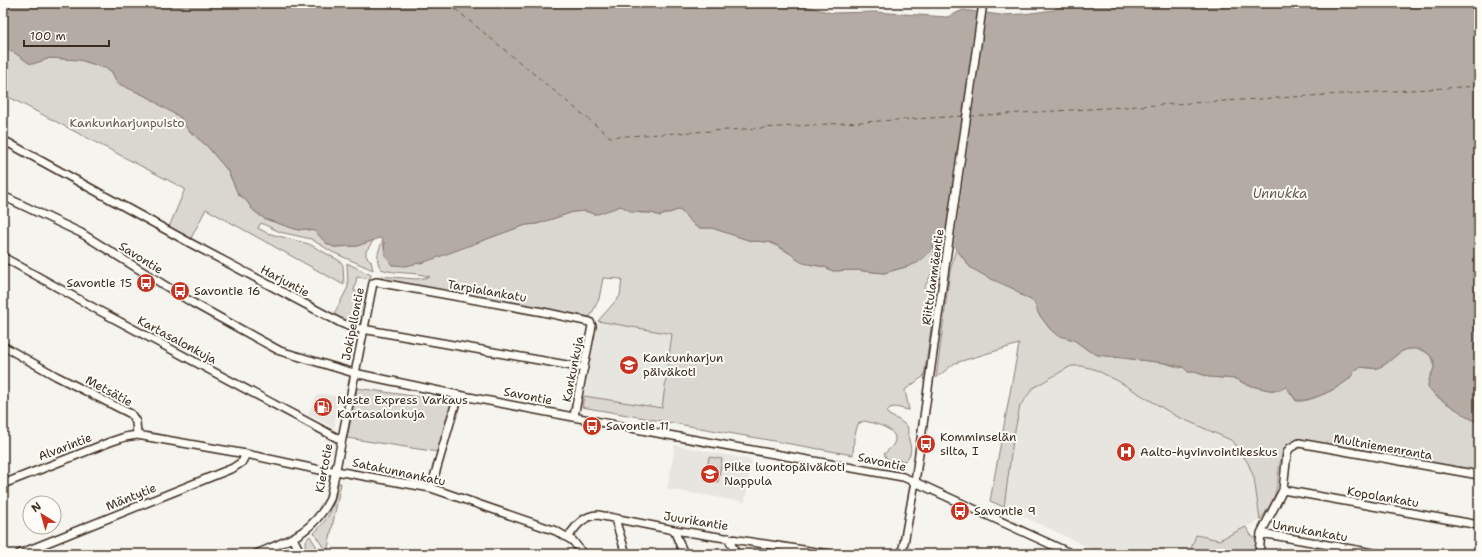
<svg xmlns="http://www.w3.org/2000/svg" width="1482" height="557" font-family="'Shantell Sans',sans-serif">
  <style>
    .built { fill: #e7e5df }
    .green { fill: #dad6d0; stroke: #8a8077 }
    .water { fill: #b4aca4; stroke: #84786e }
    .pier { fill: #f5f4ee }
    .lines { fill: none; stroke-linecap: round; stroke-linejoin: round }
    .ferry { stroke: #65584d; stroke-width: 1; stroke-dasharray: 5 4; stroke-linecap: butt }
    .minor-casing { stroke: #3b2a1e; stroke-width: 10 }
    .minor { stroke: #fdfcf7; stroke-width: 7 }
    .labels { text-anchor: middle; stroke-width: 4; stroke-linejoin: round; paint-order: stroke }
    .park-label { font-size: 12px; fill: #63554a; stroke: #fdfcf7 }
    .street-label { font-size: 12px; fill: #3b2a1e; stroke: #fdfcf7 }
    .poi-label { font-size: 12px; fill: #3b2a1e; stroke: #fdfcf7; text-anchor: start }
    .water-label { font-size: 13px; font-style: italic; fill: #65584d; stroke: #fdfcf7 }
  </style>
  <rect width="100%" height="100%" fill="#f5f4ee"/>
  <filter id="ink" filterUnits="userSpaceOnUse"><feTurbulence type="fractalNoise" baseFrequency=".025" numOctaves="2"/><feDisplacementMap in="SourceGraphic" scale="8" xChannelSelector="R" yChannelSelector="G"/><feConvolveMatrix kernelMatrix="1 2 1 2 8 2 1 2 1" color-interpolation-filters="sRGB"/></filter>
  <g filter="url(#ink)">
    <!-- built -->
    <path class="built" d="M 598,321 L 672,334 L 662,408 L 584,396 Z
      M 1071,366 L 1081,366 L 1094,369 L 1118,381 L 1176,416 L 1233,441 L 1248,463 L 1254,478 L 1260,520 L 1219,540 L 1196,535 L 1189,554 L 1102,554 L 1004,507 L 1013,440 L 1020,406 L 1033,389 Z
      M 320,394 L 339,396 L 334,428 L 308,414 L 316,397 Z
      M 675,445 L 752,460 L 745,502 L 667,489 Z"/>
    <!-- green -->
    <path class="green" d="M 3,48 L 15,53 L 29,63 L 38,62 L 50,58 L 80,60 L 108,69 L 112,72 L 117,83 L 150,98 L 161,106 L 180,117 L 188,130 L 207,146 L 228,171 L 238,194 L 246,200 L 253,210 L 259,215 L 265,219 L 298,230 L 305,229 L 315,231 L 327,244 L 334,247 L 357,246 L 374,240 L 366,251 L 366,256 L 371,261 L 373,270 L 332,252 L 311,239 L 280,232 L 261,223 L 258,228 L 267,233 L 309,244 L 340,261 L 343,265 L 344,285 L 206,209 L 190,240 L 169,227 L 185,189 L 3,94 Z
      M 621,206 L 640,213 L 652,213 L 660,216 L 678,210 L 681,211 L 695,226 L 699,228 L 712,228 L 751,241 L 769,242 L 791,254 L 796,259 L 812,265 L 825,267 L 833,271 L 855,270 L 884,273 L 895,270 L 909,266 L 926,256 L 934,246 L 934,269 L 924,288 L 934,309 L 924,376 L 905,390 L 909,410 L 895,407 L 890,408 L 887,411 L 889,415 L 899,420 L 908,427 C 906,441 917,450 905,461 L 887,459 L 884,454 C 887,451 891,448 893,445 C 903,429 873,423 864,421 L 858,424 L 854,438 L 853,455 L 582,407 L 584,396 L 662,408 L 672,334 L 598,321 L 620,296 L 622,279 L 603,278 L 599,299 L 590,317 C 521,303 452,292 383,280 L 378,278 L 380,276 L 416,279 L 430,277 C 414,271 398,275 381,269 C 374,258 379,251 383,239 L 385,255 L 392,265 L 425,261 L 517,228 L 526,225 L 537,224 L 573,212 L 585,211 L 594,214 Z
      M 956,249 L 971,268 L 1014,289 L 1021,295 L 1033,301 L 1036,306 L 1038,313 L 1050,329 L 1057,335 L 1074,340 L 1089,351 L 1098,355 L 1165,363 L 1180,368 L 1183,367 L 1188,372 L 1195,372 L 1209,377 L 1236,379 L 1247,385 L 1269,390 L 1280,390 L 1285,387 L 1287,388 L 1296,401 C 1309,403 1339,388 1349,379 C 1352,376 1353,372 1356,369 C 1363,365 1370,370 1377,368 C 1394,363 1397,346 1418,349 C 1423,350 1427,352 1431,357 C 1436,363 1434,370 1430,376 L 1434,395 L 1479,424 L 1479,473 L 1300,440 C 1275,444 1281,475 1275,494 C 1272,504 1266,512 1260,520 L 1254,478 L 1248,463 L 1233,441 L 1176,416 L 1118,381 L 1094,369 L 1081,366 L 1071,366 L 1033,388 L 1020,406 L 1013,440 L 1004,507 L 990,501 L 1019,344 L 955,363 L 936,378 L 950,271 Z
      M 347,263 L 371,275 L 370,279 L 357,277 L 354,291 L 367,293 L 360,325 L 348,322 L 333,316 L 348,287 Z
      M 357,388 L 454,402 L 438,452 L 347,438 Z
      M 709,457 L 722,459 L 718,482 L 705,480 Z
      M 338,483 L 341,483 L 327,553 L 314,533 C 330,518 335,504 338,483 Z
      M 1246,527 L 1251,535 L 1257,540 L 1254,554 L 1189,554 L 1196,535 L 1219,540 Z
      M 310,536 L 321,554 L 307,554 C 304,547 304,541 310,536 Z"/>
    <!-- water -->
    <path class="water" d="M 3,3 L 782,3 L 804,6 L 832,13 L 875,12 L 947,17 L 963,10 L 1001,15 L 1023,14 L 1054,10 L 1061,3 L 1479,3 L 1479,424 L 1443,401 L 1428,388 C 1427,377 1436,371 1434,362 C 1432,356 1427,351 1421,350 C 1398,344 1395,362 1377,368 C 1372,369 1365,366 1359,368 C 1353,370 1353,375 1349,379 C 1339,388 1309,403 1296,400 L 1287,388 L 1285,387 L 1280,390 L 1269,390 L 1247,385 L 1236,379 L 1209,377 L 1195,372 L 1188,372 L 1183,367 L 1165,363 L 1098,355 L 1089,351 L 1074,340 L 1057,335 L 1050,329 L 1038,313 L 1036,306 L 1033,301 L 1021,295 L 1014,289 L 989,278 L 971,268 L 956,249 L 941,234 L 936,239 L 934,246 L 926,256 L 917,263 L 909,266 L 884,273 L 855,270 L 833,271 L 825,267 L 803,263 L 796,259 L 791,254 L 779,246 L 769,242 L 751,241 L 712,228 L 699,228 L 695,226 L 681,211 L 678,210 L 660,216 L 652,213 L 632,212 L 621,206 L 598,214 L 594,214 L 585,211 L 573,212 L 537,224 L 526,225 L 517,228 L 425,262 L 405,266 L 392,265 L 385,255 L 384,242 L 380,238 L 357,246 L 334,247 L 327,244 L 315,231 L 305,229 L 298,230 L 265,219 L 253,210 L 246,200 L 238,194 L 228,171 L 207,146 L 188,130 L 180,117 L 161,106 L 150,98 L 117,83 L 112,72 L 108,69 L 80,60 L 50,58 L 33,64 L 29,63 L 15,53 L 3,48 Z"/>
    <!-- pier -->
    <path class="pier" d="M 977,10 L 987,11 L 953,249 L 944,240 Z"/>
    <g class="lines">
      <!-- ferry -->
      <path class="ferry" d="M 448,3 L 610,137 L 963,116
        M 970,116 L 1479,86"/>
      <!-- minor casing -->
      <g class="minor-casing">
        <path id="minor" d="M 3,140 L 192,244 L 341,323 L 351,327 L 584,368
          M 3,196 L 81,233 L 193,303 L 280,351 L 354,373 L 458,395 L 668,435 L 903,477 L 915,482 L 1072,554
          M 3,257 L 96,309 L 341,440
          M 3,346 L 56,376 L 131,414 L 136,422 L 137,435
          M 3,484 L 110,442 L 125,437 L 137,435 L 246,454 L 320,470 L 336,471 L 431,488 L 556,531 L 573,541 L 583,554
          M 431,488 L 458,395
          M 1283,490 L 1479,525
          M 615,519 L 626,554
          M 674,530 L 684,554
          M 1261,533 L 1379,554
          M 568,537 C 576,526 584,515 598,515 L 674,530 L 829,554
          M 293,538 L 301,554
          M 728,538 L 736,554
          M 19,554 L 233,468 L 242,462 L 246,454
          M 256,554 C 289,540 313,533 330,499 L 373,283 L 376,282 L 543,312 L 590,322 L 592,326 L 574,416
          M 902,554 L 915,482 L 939,309 L 983,3
          M 1259,554 L 1261,533 L 1283,490 L 1287,453 L 1290,448 L 1299,443 L 1479,475"/>
      </g>
      <!-- minor -->
      <use href="#minor" class="minor"/>
    </g>
  </g>
  <!-- icons -->
  <defs>
    <g id="bus-disc" transform="scale(1)"><circle r="9.5" fill="#c8321e" stroke="#fdfcf7"/><path d="M-5-6H5V4H4V6H2V4H-2V6H-4V4H-5ZM-3.5-4V0h7V-4ZM-3.5 1.2v1.5H-2V1.2ZM2 1.2v1.5H3.5V1.2Z" fill="#fff"/></g>
    <g id="school-disc" transform="scale(1)"><circle r="9.5" fill="#c8321e" stroke="#fdfcf7"/><path d="M0-5L7-2L0 1L-7-2ZM-4 1L0 2.5L4 1V4Q0 6-4 4Z" fill="#fff"/></g>
    <g id="fuel-disc" transform="scale(1)"><circle r="9.5" fill="#c8321e" stroke="#fdfcf7"/><path d="M-5.5-6h7V0h2V4h1.3V-2.5L3-4.5l.8-.8L6-3V5H2.5V1h-1V6h-7ZM-4.2-4.7v3.2H.2V-4.7Z" fill="#fff"/></g>
    <g id="hospital-disc" transform="scale(1)"><circle r="9.5" fill="#c8321e" stroke="#fdfcf7"/><path d="M-5-5h3v3.5h4V-5h3V5h-3V1.5h-4V5h-3Z" fill="#fff"/></g>
  </defs>
  <g fill-rule="evenodd">
    <use href="#bus-disc" x="146" y="283"/>
    <use href="#bus-disc" x="180" y="291"/>
    <use href="#school-disc" x="629" y="365"/>
    <use href="#fuel-disc" x="323" y="407"/>
    <use href="#bus-disc" x="592" y="426"/>
    <use href="#bus-disc" x="926" y="444"/>
    <use href="#hospital-disc" x="1126" y="452"/>
    <use href="#school-disc" x="710" y="474"/>
    <use href="#bus-disc" x="960" y="511"/>
  </g>
  <g class="labels">
    <!-- park labels -->
    <g class="park-label">
      <text x="127" y="127">Kankunharjunpuisto</text>
    </g>
    <!-- street labels -->
    <g class="street-label">
      <text transform="translate(141 258) rotate(32)" y="4">Savontie</text>
      <text transform="translate(933 277) rotate(-82)" y="4">Riittulanmäentie</text>
      <text transform="translate(285 281) rotate(28)" y="4">Harjuntie</text>
      <text transform="translate(487 291) rotate(10)" y="4">Tarpialankatu</text>
      <text transform="translate(353 324) rotate(-79)" y="4">Jokipellontie</text>
      <text transform="translate(177 340) rotate(28)" y="4">Kartasalonkuja</text>
      <text transform="translate(573 369) rotate(-79)" y="4">Kankunkuja</text>
      <text transform="translate(109 391) rotate(28)" y="4">Metsätie</text>
      <text transform="translate(528 396) rotate(11)" y="4">Savontie</text>
      <text transform="translate(65 447) rotate(-21)" y="4">Alvarintie</text>
      <text transform="translate(1383 447) rotate(10)" y="4">Multniemenranta</text>
      <text transform="translate(882 462) rotate(12)" y="4">Savontie</text>
      <text transform="translate(324 468) rotate(-79)" y="4">Kiertotie</text>
      <text transform="translate(399 472) rotate(12)" y="4">Satakunnankatu</text>
      <text transform="translate(131 497) rotate(-22)" y="4">Mäntytie</text>
      <text transform="translate(1383 497) rotate(10)" y="4">Kopolankatu</text>
      <text transform="translate(696 521) rotate(9)" y="4">Juurikantie</text>
      <text transform="translate(1310 531) rotate(10)" y="4">Unnukankatu</text>
    </g>
    <!-- poi labels -->
    <g class="poi-label">
      <text x="132" y="287" text-anchor="end">Savontie 15</text>
      <text x="194" y="295">Savontie 16</text>
      <text x="643" y="362">Kankunharjun<tspan x="643" dy="14">päiväkoti</tspan></text>
      <text x="337" y="404">Neste Express Varkaus<tspan x="337" dy="14">Kartasalonkuja</tspan></text>
      <text x="606" y="430">Savontie 11</text>
      <text x="940" y="441">Komminselän<tspan x="940" dy="14">silta, I</tspan></text>
      <text x="1140" y="456">Aalto-hyvinvointikeskus</text>
      <text x="724" y="471">Pilke luontopäiväkoti<tspan x="724" dy="14">Nappula</tspan></text>
      <text x="974" y="515">Savontie 9</text>
    </g>
    <!-- water labels -->
    <g class="water-label">
      <text x="1280" y="198">Unnukka</text>
    </g>
  </g>
  <!-- margin -->
  <rect width="1482" height="557" fill="none" stroke="#fdfcf7" stroke-width="16"/>
  <rect x="8" y="8" width="1466" height="541" fill="none" stroke="#3b2a1e" stroke-width="1.5" filter="url(#ink)"/>
  <!-- north arrow -->
  <g transform="translate(42 515) rotate(323)"><circle r="19" fill="#fdfcf7" stroke="#afa8a0"/>
  <path d="M0-3L7 15L0 10L-7 15Z" fill="#c8321e"/>
  <text y="-6" font-size="11" font-weight="bold" text-anchor="middle" fill="#3b2a1e">N</text>
  </g>
  <!-- scale -->
  <path d="M24 40v6h85v-6" fill="none" stroke="#3b2a1e" stroke-width="2"/>
  <text x="30" y="40" font-size="12" fill="#3b2a1e" stroke="#fdfcf7" stroke-width="3" paint-order="stroke">100 m</text>
</svg>
